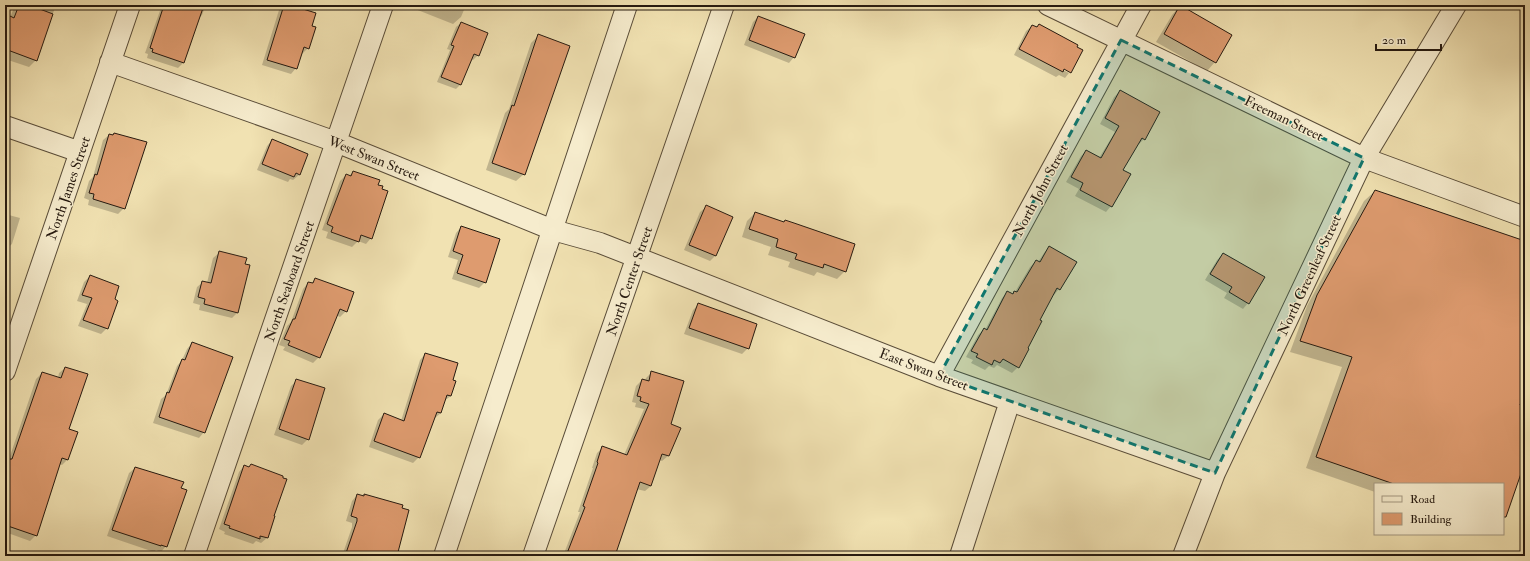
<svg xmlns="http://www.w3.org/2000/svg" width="1530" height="561" font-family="'IM FELL Double Pica',serif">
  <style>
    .shadow { fill: #0003 }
    .building { fill: #de9b6f; stroke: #261a10 }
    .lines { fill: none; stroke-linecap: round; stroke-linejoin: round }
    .minor-casing { stroke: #594c38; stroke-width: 22 }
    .minor { stroke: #f6eccd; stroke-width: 20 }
    .marked { fill: #0f766e; fill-opacity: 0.2; stroke: #0f766e; stroke-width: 3; stroke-dasharray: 8 5; stroke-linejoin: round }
    .labels { text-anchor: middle; stroke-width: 3; stroke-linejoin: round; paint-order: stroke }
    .street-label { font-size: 14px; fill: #261a10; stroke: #f6eccd }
  </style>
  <rect width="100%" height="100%" fill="#f1e2b2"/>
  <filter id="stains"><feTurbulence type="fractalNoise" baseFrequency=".005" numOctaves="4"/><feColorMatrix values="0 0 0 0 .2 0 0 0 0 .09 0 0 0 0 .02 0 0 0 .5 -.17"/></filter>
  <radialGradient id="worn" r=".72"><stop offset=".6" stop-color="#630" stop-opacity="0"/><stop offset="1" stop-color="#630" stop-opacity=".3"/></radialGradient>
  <!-- shadow -->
  <path class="shadow" d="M 15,5 L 56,5 L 36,60 L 29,67 L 5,59 L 5,31 Z
    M 162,5 L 206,5 L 202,15 L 198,19 L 184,62 L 178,68 L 147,58 L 148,54 L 145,53 Z
    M 285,5 L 287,5 L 310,27 L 308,48 L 302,54 L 301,54 L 296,68 L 291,74 L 262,65 L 279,10 Z
    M 411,5 L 466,5 L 461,17 L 453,24 L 410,7 Z
    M 906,5 L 922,5 L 918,10 Z
    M 1082,5 L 1098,5 L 1092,11 Z
    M 1180,6 L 1215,62 L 1207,71 L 1156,42 L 1172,15 Z
    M 758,17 L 794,57 L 789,63 L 744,45 L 753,22 Z
    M 461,23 L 478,55 L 473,60 L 471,59 L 460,85 L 456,89 L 437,82 L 450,50 L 447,49 L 456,27 Z
    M 1039,25 L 1077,46 L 1076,48 L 1082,51 L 1070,73 L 1070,71 L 1060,66 L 1059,68 L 1069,73 L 1065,78 L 1059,75 L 1056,77 L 1014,55 L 1026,31 L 1032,26 L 1036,28 Z
    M 539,35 L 524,174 L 516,181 L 486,170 L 505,113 L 509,109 L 531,43 Z
    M 1120,91 L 1144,139 L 1139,144 L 1137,144 L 1122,170 L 1111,206 L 1106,212 L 1075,196 L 1079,189 L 1066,182 L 1081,156 L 1086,151 L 1099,158 L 1115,132 L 1100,124 L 1114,97 Z
    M 114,134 L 124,208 L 118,214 L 88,205 L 89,200 L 84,198 L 89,181 L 93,177 L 103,140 L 109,135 L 112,135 Z
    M 272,140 L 307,155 L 299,175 L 293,180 L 290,179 L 288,182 L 257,170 L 267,146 Z
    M 353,172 L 377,186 L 371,238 L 366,244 L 358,241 L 352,247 L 326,238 L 328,232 L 322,230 L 340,181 L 346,175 L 349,176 Z
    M 1375,191 L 1525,242 L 1525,387 L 1519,405 L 1525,407 L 1525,459 L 1503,522 L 1503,484 L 1375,484 L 1375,492 L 1306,468 L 1342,367 L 1290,352 L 1307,306 L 1364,201 Z
    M 706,207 L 716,255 L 710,261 L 684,250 L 700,212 Z
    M 755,213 L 845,271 L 837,279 L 817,272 L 814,276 L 788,267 L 790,262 L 768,255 L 771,247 L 742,237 L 747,221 Z
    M 5,214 L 20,218 L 12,244 L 5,250 Z
    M 461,227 L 485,282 L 479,288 L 452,279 L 458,260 L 448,257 L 456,233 Z
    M 1049,247 L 1059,289 L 1054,295 L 1052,294 L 1038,320 L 1018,367 L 1012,373 L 997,365 L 994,368 L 989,366 L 985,370 L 971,363 L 973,360 L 966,357 L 978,335 L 984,329 L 985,330 L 1002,298 L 1007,293 L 1012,295 L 1015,292 L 1030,267 L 1036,261 L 1038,262 L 1044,253 Z
    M 219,253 L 244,265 L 237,313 L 232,318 L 199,310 L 200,305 L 193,303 L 197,287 L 203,282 L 207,283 L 213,258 Z
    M 1223,254 L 1248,303 L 1243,309 L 1224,298 L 1227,293 L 1205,280 L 1217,260 Z
    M 90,276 L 107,328 L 101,334 L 78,326 L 87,304 L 77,301 L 84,282 Z
    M 315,279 L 346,311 L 340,317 L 336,315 L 319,357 L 313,363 L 283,350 L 285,347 L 279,345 L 287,326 L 291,322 L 303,289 L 308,283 L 311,284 Z
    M 699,304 L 748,348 L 742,354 L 684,334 L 693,310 Z
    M 192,343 L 204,432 L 199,438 L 153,423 L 161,399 L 166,395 L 177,366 L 182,360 L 187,349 Z
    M 425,354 L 451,381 L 451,396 L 444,401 L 441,413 L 435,418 L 433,418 L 419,457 L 413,463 L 369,447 L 378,420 L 384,414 L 401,421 L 420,360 Z
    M 65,368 L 68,429 L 68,459 L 62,465 L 59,464 L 36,535 L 30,541 L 5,532 L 5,465 L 8,462 L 36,379 L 42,373 L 58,378 L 59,373 Z
    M 652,372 L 670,425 L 680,429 L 668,456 L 662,461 L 659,460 L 651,486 L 645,491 L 636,489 L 615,551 L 627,556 L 563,556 L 580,512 L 578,512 L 593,468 L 592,468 L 597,453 L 602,448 L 624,455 L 644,409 L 635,407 L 636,403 L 632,402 L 636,386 L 642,380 L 645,381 L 646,378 Z
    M 296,381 L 308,439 L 302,445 L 274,435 L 291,386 Z
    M 244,466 L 273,516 L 267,538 L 261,543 L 256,541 L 253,544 L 224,534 L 225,532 L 219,529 L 239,472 Z
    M 135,468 L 180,489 L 166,546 L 161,552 L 156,550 L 154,552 L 107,536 L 129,473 Z
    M 357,495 L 363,497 L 365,495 L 397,554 L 401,556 L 342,556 L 352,527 L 352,523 L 346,521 L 352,501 Z"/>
  <!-- building -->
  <path class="building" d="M 19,5 L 29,5 L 53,14 L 37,61 L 5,49 L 5,31 L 10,16 L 14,18 Z
    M 164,5 L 204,5 L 184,63 L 152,52 L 153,49 L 150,48 Z
    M 284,5 L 290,5 L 316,13 L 312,26 L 316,27 L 309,49 L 304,47 L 297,69 L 267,60 Z
    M 1180,5 L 1232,35 L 1216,63 L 1164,34 Z
    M 758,16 L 805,34 L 795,58 L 749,40 Z
    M 461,22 L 488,33 L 479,56 L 474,54 L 461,85 L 441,77 L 454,46 L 451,45 Z
    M 1039,24 L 1078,45 L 1077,47 L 1083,50 L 1071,73 L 1064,69 L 1063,72 L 1019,49 L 1032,25 L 1037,27 Z
    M 538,34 L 570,46 L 525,175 L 492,163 L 512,105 L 514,106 Z
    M 1120,90 L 1160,112 L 1145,140 L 1142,138 L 1123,170 L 1131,174 L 1112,207 L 1080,190 L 1083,183 L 1071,177 L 1086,150 L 1101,158 L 1119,126 L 1105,118 Z
    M 114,133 L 147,142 L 125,209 L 93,199 L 94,194 L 89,193 L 95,174 L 97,175 L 109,134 L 113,135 Z
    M 272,139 L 308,154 L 300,175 L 296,173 L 294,177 L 262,164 Z
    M 353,171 L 380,180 L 378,185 L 383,186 L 382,189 L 388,191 L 372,239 L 361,235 L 359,242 L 331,232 L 333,227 L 327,224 L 346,174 L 351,176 Z
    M 1375,190 L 1525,241 L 1525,391 L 1520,405 L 1525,406 L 1525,462 L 1506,517 L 1503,517 L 1503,484 L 1394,484 L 1316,457 L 1352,357 L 1300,341 L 1317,295 Z
    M 706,205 L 733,217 L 716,256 L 689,245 Z
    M 755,212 L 784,222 L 785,220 L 794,223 L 855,244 L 846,272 L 824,264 L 823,268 L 795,259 L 797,254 L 776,247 L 778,239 L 749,229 Z
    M 461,226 L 500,239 L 486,283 L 457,273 L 463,255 L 453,251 Z
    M 1049,246 L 1077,262 L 1060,290 L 1057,288 L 1040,320 L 1042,321 L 1028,348 L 1029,349 L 1019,368 L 1003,359 L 1000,363 L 994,360 L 992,365 L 976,357 L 978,354 L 971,351 L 984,328 L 987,330 L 1007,291 L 1013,294 L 1014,291 L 1017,292 L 1036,260 L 1040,262 Z
    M 219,251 L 247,258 L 245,264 L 250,265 L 238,313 L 204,304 L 205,299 L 198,297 L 202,281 L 211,283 Z
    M 1223,253 L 1265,277 L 1249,304 L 1229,292 L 1232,287 L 1210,274 Z
    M 90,275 L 119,286 L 115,299 L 118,301 L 108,329 L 83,320 L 92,298 L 82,295 Z
    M 315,278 L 354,292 L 347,312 L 340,309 L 320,358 L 288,345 L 290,341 L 284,339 L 293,319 L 295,319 L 308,282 L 313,283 Z
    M 698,303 L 757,324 L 749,349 L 689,328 Z
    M 192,342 L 233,357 L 205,433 L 159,417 L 167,392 L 169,393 L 182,359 L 185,360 Z
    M 425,353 L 458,363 L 453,380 L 456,381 L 451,396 L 447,395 L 441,413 L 437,412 L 420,458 L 374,441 L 384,413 L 404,421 Z
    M 65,367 L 88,374 L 69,429 L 78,432 L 68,460 L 62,458 L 37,536 L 5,525 L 5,474 L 10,459 L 12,459 L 42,372 L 61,378 Z
    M 651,371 L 684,381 L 671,424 L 681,428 L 669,456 L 662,454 L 651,486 L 640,482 L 615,556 L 566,556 L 585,507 L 583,506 L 598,463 L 597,462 L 602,446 L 627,455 L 649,404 L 640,401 L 641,397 L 637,396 L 642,379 L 649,381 Z
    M 296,379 L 325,388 L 309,440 L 279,429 Z
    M 251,464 L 283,476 L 283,478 L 287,479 L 274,516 L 275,516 L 268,538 L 260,536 L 260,539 L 229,528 L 230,526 L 224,524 L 244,465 L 249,467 Z
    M 135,467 L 184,482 L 181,488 L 187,490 L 167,547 L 161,545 L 161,546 L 112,530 Z
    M 357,494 L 364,496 L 364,494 L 403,505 L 402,508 L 409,510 L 397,556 L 345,556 L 357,521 L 357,518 L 351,516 Z"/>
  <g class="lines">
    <!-- minor casing -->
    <g class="minor-casing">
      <path id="minor" d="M 1048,5 L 1364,158 L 1525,217
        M 110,62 L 336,142 L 553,230 L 600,243 L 939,376 L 1215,473
        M 5,126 L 80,152
        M 5,371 L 130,5
        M 939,376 L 1141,5
        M 194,556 L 383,5
        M 444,556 L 627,5
        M 533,556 L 724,5
        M 960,556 L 1010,401
        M 1183,556 L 1215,473 L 1364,158 L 1456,5"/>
    </g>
    <!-- minor -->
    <use href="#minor" class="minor"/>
  </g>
  <!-- marked area -->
  <path class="marked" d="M 1121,40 L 1364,158 L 1215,473 L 939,376 Z"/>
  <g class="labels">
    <!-- street labels -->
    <g class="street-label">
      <text transform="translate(1284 118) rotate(26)" y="5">Freeman Street</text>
      <text transform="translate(374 158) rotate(22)" y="5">West Swan Street</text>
      <text transform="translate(68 188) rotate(-71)" y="5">North James Street</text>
      <text transform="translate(1040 190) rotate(-62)" y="5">North John Street</text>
      <text transform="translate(1309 275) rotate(-65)" y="5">North Greenleaf Street</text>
      <text transform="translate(289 281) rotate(-71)" y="5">North Seaboard Street</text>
      <text transform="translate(629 281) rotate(-71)" y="5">North Center Street</text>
      <text transform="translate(924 369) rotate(21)" y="5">East Swan Street</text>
    </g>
  </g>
  <!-- margin -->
  <rect width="1530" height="561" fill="none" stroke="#f1e2b2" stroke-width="20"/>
  <rect x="6" y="6" width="1518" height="549" fill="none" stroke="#261a10" stroke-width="2"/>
  <rect x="10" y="10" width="1510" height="541" fill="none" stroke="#261a10"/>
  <!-- legend -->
  <rect x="1374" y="483" width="130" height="52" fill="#f6eccd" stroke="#a39881"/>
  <rect x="1382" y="496" width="20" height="6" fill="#f6eccd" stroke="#a39881"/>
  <text x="1410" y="503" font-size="12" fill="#261a10">Road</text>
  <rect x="1382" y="513" width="20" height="12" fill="#de9b6f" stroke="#a39881"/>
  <text x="1410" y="523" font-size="12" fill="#261a10">Building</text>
  <!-- scale -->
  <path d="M1376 44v6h65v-6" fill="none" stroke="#261a10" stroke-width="2"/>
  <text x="1382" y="44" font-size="12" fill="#261a10" stroke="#f6eccd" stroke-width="3" paint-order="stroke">20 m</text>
  <rect width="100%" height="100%" filter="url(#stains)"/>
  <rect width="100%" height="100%" fill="url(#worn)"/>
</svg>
